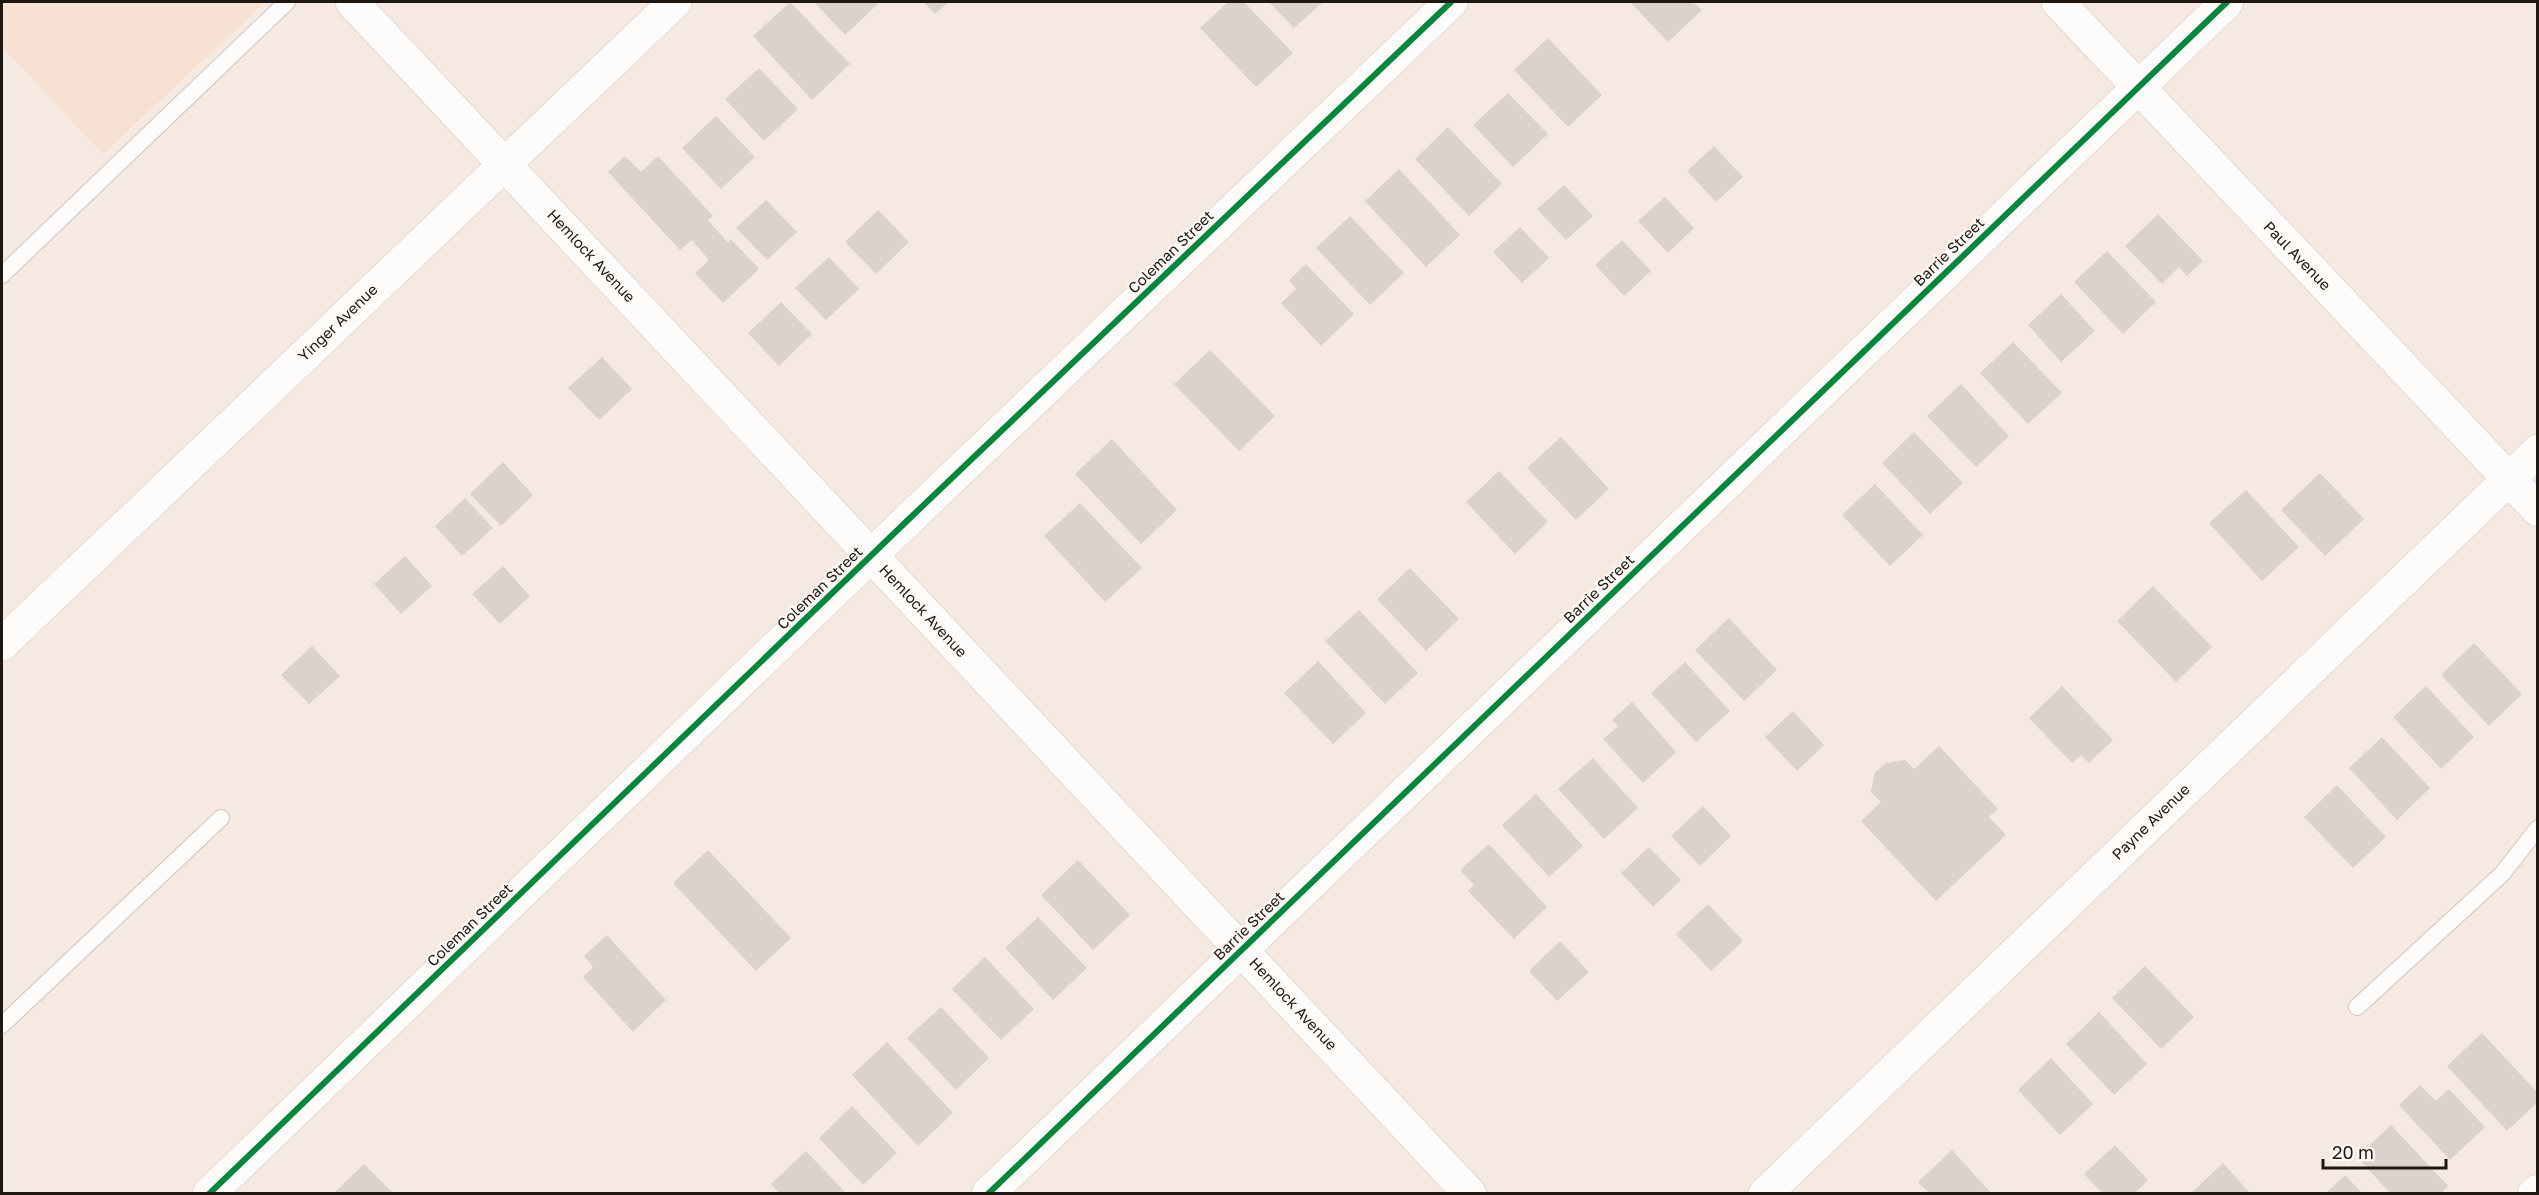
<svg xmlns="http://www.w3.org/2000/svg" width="2539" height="1195" font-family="'Golos Text',sans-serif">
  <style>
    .built { fill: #f7e1d2 }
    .building { fill: #dcd2cc }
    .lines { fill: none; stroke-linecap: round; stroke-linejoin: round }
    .service-casing { stroke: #cec4be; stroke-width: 18 }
    .minor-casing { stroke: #cec4be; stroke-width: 34 }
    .service { stroke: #fefcfa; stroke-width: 16 }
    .minor { stroke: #fefcfa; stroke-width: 33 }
    .cycleway-casing { stroke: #fef9f6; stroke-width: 10 }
    .cycleway { stroke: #00873e; stroke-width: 6 }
    .labels { text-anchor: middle; stroke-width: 4.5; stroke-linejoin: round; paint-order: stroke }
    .street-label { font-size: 15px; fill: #1f1812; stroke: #fef9f6 }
  </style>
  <rect width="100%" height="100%" fill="#f6e9e1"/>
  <!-- built -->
  <path class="built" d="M 2,2 L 265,2 L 103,154 L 2,47 Z"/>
  <!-- building -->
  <path class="building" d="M 790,2 L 850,64 L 812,100 L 753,36 Z
    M 814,2 L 878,2 L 879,3 L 845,35 Z
    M 923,2 L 949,2 L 935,14 Z
    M 1228,2 L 1244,2 L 1293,53 L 1256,87 L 1200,28 Z
    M 1269,2 L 1323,2 L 1294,28 Z
    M 1630,2 L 1693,2 L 1702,10 L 1668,42 Z
    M 1548,38 L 1602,95 L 1568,127 L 1514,70 Z
    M 759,68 L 798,109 L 764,141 L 725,99 Z
    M 1508,93 L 1548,134 L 1513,167 L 1473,125 Z
    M 716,116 L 755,157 L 721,189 L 682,148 Z
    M 1448,127 L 1502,184 L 1469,216 L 1415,159 Z
    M 1714,146 L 1743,177 L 1716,202 L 1687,171 Z
    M 625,156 L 641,172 L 658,156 L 713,216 L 708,220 L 728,243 L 731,239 L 759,269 L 723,303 L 695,273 L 709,260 L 692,240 L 680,250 L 608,172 Z
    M 1399,169 L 1460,235 L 1426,267 L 1365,201 Z
    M 1564,185 L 1593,216 L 1566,240 L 1537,209 Z
    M 1665,197 L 1694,228 L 1668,253 L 1638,221 Z
    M 766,200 L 797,232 L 767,260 L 736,228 Z
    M 878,210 L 909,242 L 876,274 L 845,242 Z
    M 2158,214 L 2203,261 L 2187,276 L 2179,267 L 2162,284 L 2125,246 Z
    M 1350,216 L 1404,273 L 1370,305 L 1316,248 Z
    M 1520,227 L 1549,258 L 1522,283 L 1493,252 Z
    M 1622,240 L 1651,271 L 1624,296 L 1595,265 Z
    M 2107,251 L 2156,302 L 2123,334 L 2074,282 Z
    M 829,257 L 859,289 L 826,320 L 795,288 Z
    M 1306,264 L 1354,314 L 1321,346 L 1281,303 L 1296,289 L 1289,280 Z
    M 2061,294 L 2095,331 L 2061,362 L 2028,325 Z
    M 781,302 L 812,334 L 779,366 L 748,333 Z
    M 2013,342 L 2062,393 L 2028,424 L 1980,373 Z
    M 1210,350 L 1275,416 L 1239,451 L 1174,384 Z
    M 602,357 L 632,389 L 599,420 L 568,388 Z
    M 1961,384 L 2009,436 L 1976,467 L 1927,416 Z
    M 1914,432 L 1963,483 L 1930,514 L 1882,463 Z
    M 1561,437 L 1609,489 L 1576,520 L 1527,468 Z
    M 1112,439 L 1177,510 L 1141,544 L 1075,474 Z
    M 503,462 L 533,495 L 501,526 L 470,494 Z
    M 1499,471 L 1548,522 L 1515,554 L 1466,502 Z
    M 2320,473 L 2364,519 L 2325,556 L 2281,510 Z
    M 1875,484 L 1923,535 L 1890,566 L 1842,515 Z
    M 2246,490 L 2299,547 L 2262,581 L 2209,523 Z
    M 465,498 L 493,528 L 462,556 L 435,526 Z
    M 1080,503 L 1142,568 L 1105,602 L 1044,536 Z
    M 405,556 L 432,586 L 401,614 L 374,584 Z
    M 503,566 L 530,596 L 500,624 L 472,594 Z
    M 1410,568 L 1459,619 L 1426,651 L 1377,599 Z
    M 2153,586 L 2212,647 L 2176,682 L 2117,621 Z
    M 1359,610 L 1418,673 L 1385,704 L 1325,641 Z
    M 1729,618 L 1777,670 L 1744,701 L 1695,650 Z
    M 2474,643 L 2522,694 L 2489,726 L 2441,675 Z
    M 312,646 L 340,676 L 309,704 L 281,675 Z
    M 1318,661 L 1366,713 L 1333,744 L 1284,693 Z
    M 1685,662 L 1730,711 L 1696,742 L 1651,693 Z
    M 2062,686 L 2113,740 L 2089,763 L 2081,755 L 2072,763 L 2029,718 Z
    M 2426,686 L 2474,737 L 2441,769 L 2393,717 Z
    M 1632,702 L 1676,752 L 1643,783 L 1603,739 L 1618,726 L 1612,720 Z
    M 1793,711 L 1824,745 L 1797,771 L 1765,737 Z
    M 2382,737 L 2430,788 L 2397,820 L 2349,768 Z
    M 1939,746 L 1998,809 L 1989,817 L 2006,835 L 1936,901 L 1861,821 L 1881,802 L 1871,792 L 1875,772 L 1886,763 L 1905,760 L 1914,769 Z
    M 1593,758 L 1638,808 L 1604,839 L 1558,789 Z
    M 2337,785 L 2386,837 L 2353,868 L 2304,817 Z
    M 1536,794 L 1583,846 L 1549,877 L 1502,825 Z
    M 1703,806 L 1731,836 L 1700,866 L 1671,836 Z
    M 1489,844 L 1547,907 L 1514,939 L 1468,891 L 1474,885 L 1460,870 Z
    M 1649,847 L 1681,880 L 1653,907 L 1621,873 Z
    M 708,850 L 791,938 L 756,971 L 673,883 Z
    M 1078,860 L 1130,915 L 1093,950 L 1041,895 Z
    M 1708,904 L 1743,941 L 1711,971 L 1676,934 Z
    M 1038,917 L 1087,968 L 1053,1000 L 1005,948 Z
    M 607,935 L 666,1000 L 633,1032 L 583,977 L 593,967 L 584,956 Z
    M 1560,941 L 1589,972 L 1557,1001 L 1529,971 Z
    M 985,957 L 1034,1009 L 1001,1040 L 952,989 Z
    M 2145,966 L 2194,1017 L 2161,1049 L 2112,998 Z
    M 941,1007 L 989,1058 L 956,1090 L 907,1038 Z
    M 2099,1012 L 2147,1064 L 2114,1095 L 2066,1044 Z
    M 2482,1033 L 2538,1093 L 2538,1102 L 2507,1131 L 2447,1066 Z
    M 887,1042 L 953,1113 L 918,1146 L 852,1075 Z
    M 2051,1058 L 2093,1104 L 2060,1135 L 2018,1090 Z
    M 2420,1085 L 2436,1101 L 2449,1089 L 2485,1127 L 2450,1160 L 2399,1105 Z
    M 852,1106 L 897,1153 L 863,1185 L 819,1138 Z
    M 2391,1125 L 2448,1186 L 2440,1194 L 2391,1194 L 2357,1157 Z
    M 2115,1145 L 2148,1180 L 2134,1194 L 2103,1194 L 2084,1174 Z
    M 1952,1150 L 1992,1194 L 1930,1194 L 1918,1182 Z
    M 806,1151 L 844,1191 L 841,1194 L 780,1194 L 771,1184 Z
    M 2223,1163 L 2251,1194 L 2190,1194 Z
    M 364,1164 L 394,1194 L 333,1194 Z
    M 2345,1175 L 2363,1194 L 2325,1194 Z"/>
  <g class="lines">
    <!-- service casing -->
    <g class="service-casing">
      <path id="service" d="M 2,275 L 287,2
        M 2357,1007 L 2502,874 L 2538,828
        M 2,1025 L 221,818"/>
    </g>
    <!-- minor casing -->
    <g class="minor-casing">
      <path id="minor" d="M 352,2 L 1470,1194
        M 2058,2 L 2538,510
        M 2,644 L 675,2
        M 209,1194 L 910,518 L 1451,2
        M 988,1194 L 2227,2
        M 1765,1194 L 2538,451
        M 2534,1194 L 2538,1191"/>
    </g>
    <!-- service -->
    <use href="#service" class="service"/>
    <!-- minor -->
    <use href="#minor" class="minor"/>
    <!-- cycleway casing -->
    <g class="cycleway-casing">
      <path id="cycleway" d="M 209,1194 L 910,518 L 1451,2
        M 988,1194 L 2227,2"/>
    </g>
    <!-- cycleway -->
    <use href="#cycleway" class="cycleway"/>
  </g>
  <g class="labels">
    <!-- street labels -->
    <g class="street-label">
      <text transform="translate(1171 252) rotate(-44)" y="5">Coleman Street</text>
      <text transform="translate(1949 252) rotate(-44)" y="5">Barrie Street</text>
      <text transform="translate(591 256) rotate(47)" y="5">Hemlock Avenue</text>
      <text transform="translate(2297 256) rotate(46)" y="5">Paul Avenue</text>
      <text transform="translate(338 323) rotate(-44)" y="5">Yinger Avenue</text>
      <text transform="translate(820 588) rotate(-44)" y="5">Coleman Street</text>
      <text transform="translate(1599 589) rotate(-44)" y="5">Barrie Street</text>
      <text transform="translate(923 611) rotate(47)" y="5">Hemlock Avenue</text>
      <text transform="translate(2151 822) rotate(-44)" y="5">Payne Avenue</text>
      <text transform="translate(470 925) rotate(-44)" y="5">Coleman Street</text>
      <text transform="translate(1249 926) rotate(-44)" y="5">Barrie Street</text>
      <text transform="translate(1293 1004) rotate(47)" y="5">Hemlock Avenue</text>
    </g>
  </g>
  <!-- border -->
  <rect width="2539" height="1195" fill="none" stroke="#1f1812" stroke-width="6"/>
  <!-- scale -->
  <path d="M2323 1159v9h123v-9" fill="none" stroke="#1f1812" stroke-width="3"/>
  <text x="2332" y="1159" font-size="18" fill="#1f1812" stroke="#fef9f6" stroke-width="4.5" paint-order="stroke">20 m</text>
</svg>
